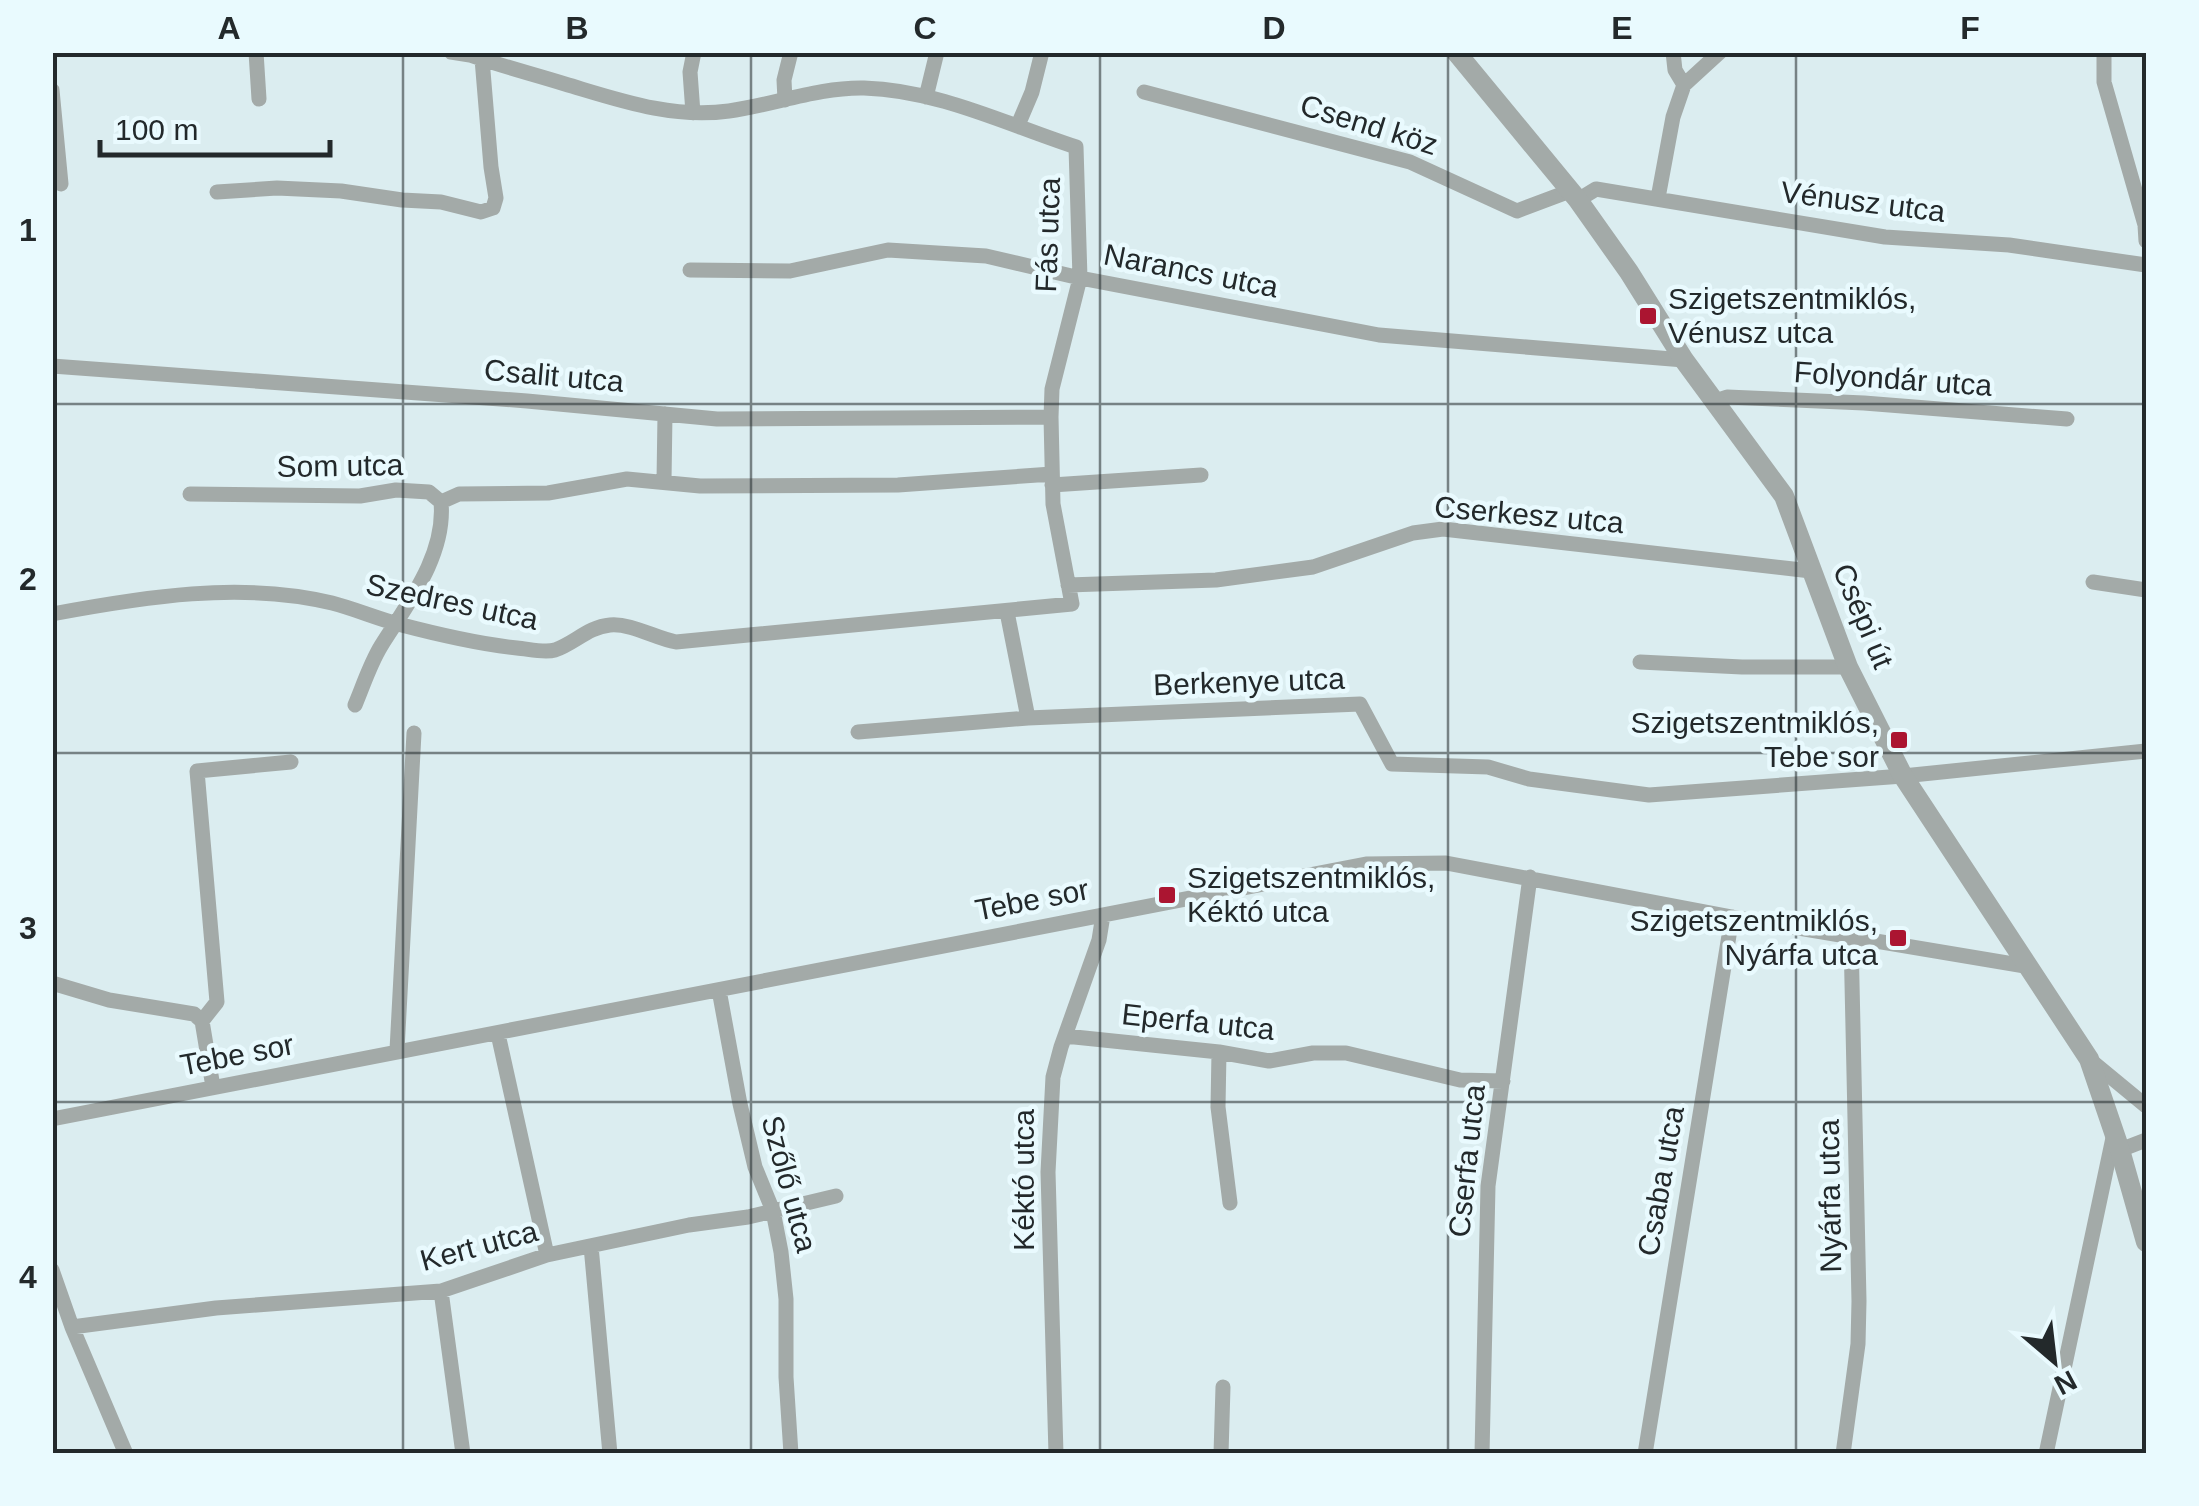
<svg xmlns="http://www.w3.org/2000/svg" width="2199" height="1506" font-family="Helvetica,sans-serif">
  <style>
    .lines { fill: none; stroke-linecap: round; stroke-linejoin: round }
    .minor { stroke: #a3aaa8; stroke-width: 15 }
    .tertiary { stroke: #a3aaa8; stroke-width: 20 }
    .grid { fill: none; stroke: #23292b; stroke-width: 2.5; stroke-opacity: 0.55 }
    .poi-dot { fill: #ab1531; stroke: #e9fafe; stroke-width: 4 }
    .labels { text-anchor: middle; stroke-width: 9; stroke-linejoin: round; paint-order: stroke }
    .street-label { font-size: 30px; fill: #23292b; stroke: #e9fafe }
    .poi-label { font-size: 30px; fill: #23292b; stroke: #e9fafe; text-anchor: start }
    .neatline { fill: none; stroke: #23292b; stroke-width: 4 }
    .grid-label { font-size: 32px; text-anchor: middle; font-weight: bold; fill: #23292b }
  </style>
  <rect width="100%" height="100%" fill="#dbedf0"/>
  <g class="lines">
    <!-- minor -->
    <path class="minor" d="M 256,52 L 259,99
      M 1673,52 L 1675,70 L 1684,85
      M 2104,52 L 2104,82 L 2145,225 L 2146,241
      M 52,90 L 61,184
      M 1144,92 L 1410,162 L 1517,211 L 1570,191
      M 926,97 L 937,52
      M 785,100 L 784,80 L 791,52
      M 693,113 L 690,72 L 694,52
      M 1018,125 L 1032,92 L 1042,52
      M 217,192 L 277,188 L 341,191 L 402,200 L 441,202 L 481,212 L 493,208 L 496,198 L 491,167 L 482,59
      M 1658,198 L 1673,117 L 1684,85 L 1720,52
      M 1578,200 L 1596,189 L 1885,237 L 2009,245 L 2146,265
      M 690,270 L 790,271 L 888,250 L 986,256 L 1080,278 L 1379,335 L 1684,360
      M 52,366 L 527,401 L 717,419 L 1051,417
      M 1715,401 L 1727,397 L 1864,403 L 2067,419
      M 664,481 L 665,414
      M 1052,485 L 1201,475
      M 190,494 L 360,496 L 396,490 L 429,492 L 441,502 L 459,494 L 548,493 L 627,479 L 700,486 L 898,485 L 1052,474
      M 2093,582 L 2146,590
      M 1068,585 L 1216,580 L 1313,567 L 1413,533 L 1443,529 L 1811,571
      M 1007,612 L 1028,718
      M 52,614 C 143,597 241,581 332,603 C 355,609 376,618 398,624 C 436,634 478,644 517,648 C 529,649 544,653 555,650 C 575,643 588,627 610,625 C 631,623 655,638 676,642 L 1072,604 L 1053,504 L 1051,417 L 1052,389 L 1080,278 L 1076,147 C 1008,125 938,90 864,88 C 819,87 773,105 729,111 C 672,119 619,100 565,84 C 533,74 501,66 470,55 L 451,52
      M 1640,662 L 1742,667 L 1848,667
      M 355,705 C 363,686 370,664 381,646 C 408,603 446,555 441,502
      M 858,732 L 1028,718 L 1360,704 L 1392,764 L 1488,767 L 1529,779 L 1649,795 L 1903,776 L 2146,751
      M 52,983 L 109,1000 L 194,1014 L 202,1021 L 213,1087
      M 719,990 L 740,1104 L 755,1167 L 773,1211 L 781,1252 L 786,1299 L 786,1377 L 791,1454
      M 202,1021 L 217,1002 L 197,771 L 291,762
      M 498,1034 L 547,1255
      M 1065,1036 L 1219,1052 L 1269,1061 L 1313,1053 L 1346,1053 L 1460,1080 L 1503,1081
      M 397,1050 L 414,733
      M 1219,1052 L 1218,1107 L 1230,1203
      M 2089,1059 L 2146,1106
      M 52,1119 L 1366,864 L 1446,863 L 1732,917 L 2025,966
      M 2120,1150 L 2146,1140
      M 591,1246 L 610,1454
      M 52,1270 L 72,1327 L 126,1454
      M 441,1291 L 463,1454
      M 72,1327 L 216,1308 L 441,1291 L 547,1255 L 689,1225 L 748,1217 L 836,1196
      M 1056,1454 L 1048,1172 L 1053,1077 L 1061,1047 L 1099,940 L 1103,915
      M 1221,1454 L 1223,1387
      M 1482,1454 L 1488,1186 L 1530,877
      M 1645,1454 L 1732,917
      M 1843,1454 L 1858,1344 L 1859,1301 L 1851,937
      M 2046,1454 L 2114,1133"/>
    <!-- tertiary -->
    <path class="tertiary" d="M 1456,52 L 1578,200 L 1629,272 L 1684,360 L 1784,496 L 1848,667 L 1903,776 L 2089,1059 L 2120,1150 L 2146,1242"/>
  </g>
  <!-- grid -->
  <path class="grid" d="M 403,52 L 403,1454M 751,52 L 751,1454M 1100,52 L 1100,1454M 1448,52 L 1448,1454M 1796,52 L 1796,1454M 52,404 L 2146,404M 52,753 L 2146,753M 52,1102 L 2146,1102"/>
  <!-- markers -->
  <g class="poi-dot">
    <rect x="1638" y="306" width="20" height="20" rx="5"/>
    <rect x="1889" y="730" width="20" height="20" rx="5"/>
    <rect x="1157" y="885" width="20" height="20" rx="5"/>
    <rect x="1888" y="928" width="20" height="20" rx="5"/>
  </g>
  <g class="labels">
    <!-- street labels -->
    <g class="street-label">
      <text transform="translate(1369 125) rotate(17)" y="10">Csend köz</text>
      <text transform="translate(1863 202) rotate(7)" y="10">Vénusz utca</text>
      <text transform="translate(1048 235) rotate(-88)" y="10">Fás utca</text>
      <text transform="translate(1191 271) rotate(11)" y="10">Narancs utca</text>
      <text transform="translate(554 376) rotate(5)" y="10">Csalit utca</text>
      <text transform="translate(1893 379) rotate(4)" y="10">Folyondár utca</text>
      <text transform="translate(340 466) rotate(-1)" y="10">Som utca</text>
      <text transform="translate(1529 515) rotate(5)" y="10">Cserkesz utca</text>
      <text transform="translate(452 602) rotate(12)" y="10">Szedres utca</text>
      <text transform="translate(1863 616) rotate(67)" y="10">Csépi út</text>
      <text transform="translate(1249 682) rotate(-2)" y="10">Berkenye utca</text>
      <text transform="translate(1032 900) rotate(-11)" y="10">Tebe sor</text>
      <text transform="translate(1198 1022) rotate(6)" y="10">Eperfa utca</text>
      <text transform="translate(237 1055) rotate(-11)" y="10">Tebe sor</text>
      <text transform="translate(1467 1161) rotate(-84)" y="10">Cserfa utca</text>
      <text transform="translate(1024 1180) rotate(-90)" y="10">Kéktó utca</text>
      <text transform="translate(1661 1181) rotate(-80)" y="10">Csaba utca</text>
      <text transform="translate(789 1184) rotate(75)" y="10">Szőlő utca</text>
      <text transform="translate(1830 1196) rotate(-91)" y="10">Nyárfa utca</text>
      <text transform="translate(479 1246) rotate(-15)" y="10">Kert utca</text>
    </g>
    <!-- poi labels -->
    <g class="poi-label">
      <text x="1668" y="309">Szigetszentmiklós,<tspan x="1668" dy="34">Vénusz utca</tspan></text>
      <text x="1879" y="733" text-anchor="end">Szigetszentmiklós,<tspan x="1879" dy="34">Tebe sor</tspan></text>
      <text x="1187" y="888">Szigetszentmiklós,<tspan x="1187" dy="34">Kéktó utca</tspan></text>
      <text x="1878" y="931" text-anchor="end">Szigetszentmiklós,<tspan x="1878" dy="34">Nyárfa utca</tspan></text>
    </g>
  </g>
  <!-- border -->
  <rect width="2199" height="1506" fill="none" stroke="#e9fafe" stroke-width="110"/>
  <!-- north arrow -->
  <g transform="translate(2054 1361) rotate(152)" stroke="#e9fafe" stroke-width="8" paint-order="stroke">
  <path d="M0-8L18 38L0 25L-18 38Z" fill="#23292b"/>
  <text y="-15" font-size="28" font-weight="bold" text-anchor="middle" fill="#23292b">N</text>
  </g>
  <!-- scale -->
  <path d="M100 140v15h230v-15" fill="none" stroke="#23292b" stroke-width="5"/>
  <text x="115" y="140" font-size="30" fill="#23292b" stroke="#e9fafe" stroke-width="8" paint-order="stroke">100 m</text>
  <rect x="55" y="55" width="2089" height="1396" class="neatline"/>
  <g class="grid-label">
    <text x="229" y="39">A</text>
    <text x="577" y="39">B</text>
    <text x="925" y="39">C</text>
    <text x="1274" y="39">D</text>
    <text x="1622" y="39">E</text>
    <text x="1970" y="39">F</text>
    <text x="28" y="241">1</text>
    <text x="28" y="590">2</text>
    <text x="28" y="939">3</text>
    <text x="28" y="1288">4</text>
  </g>
</svg>
